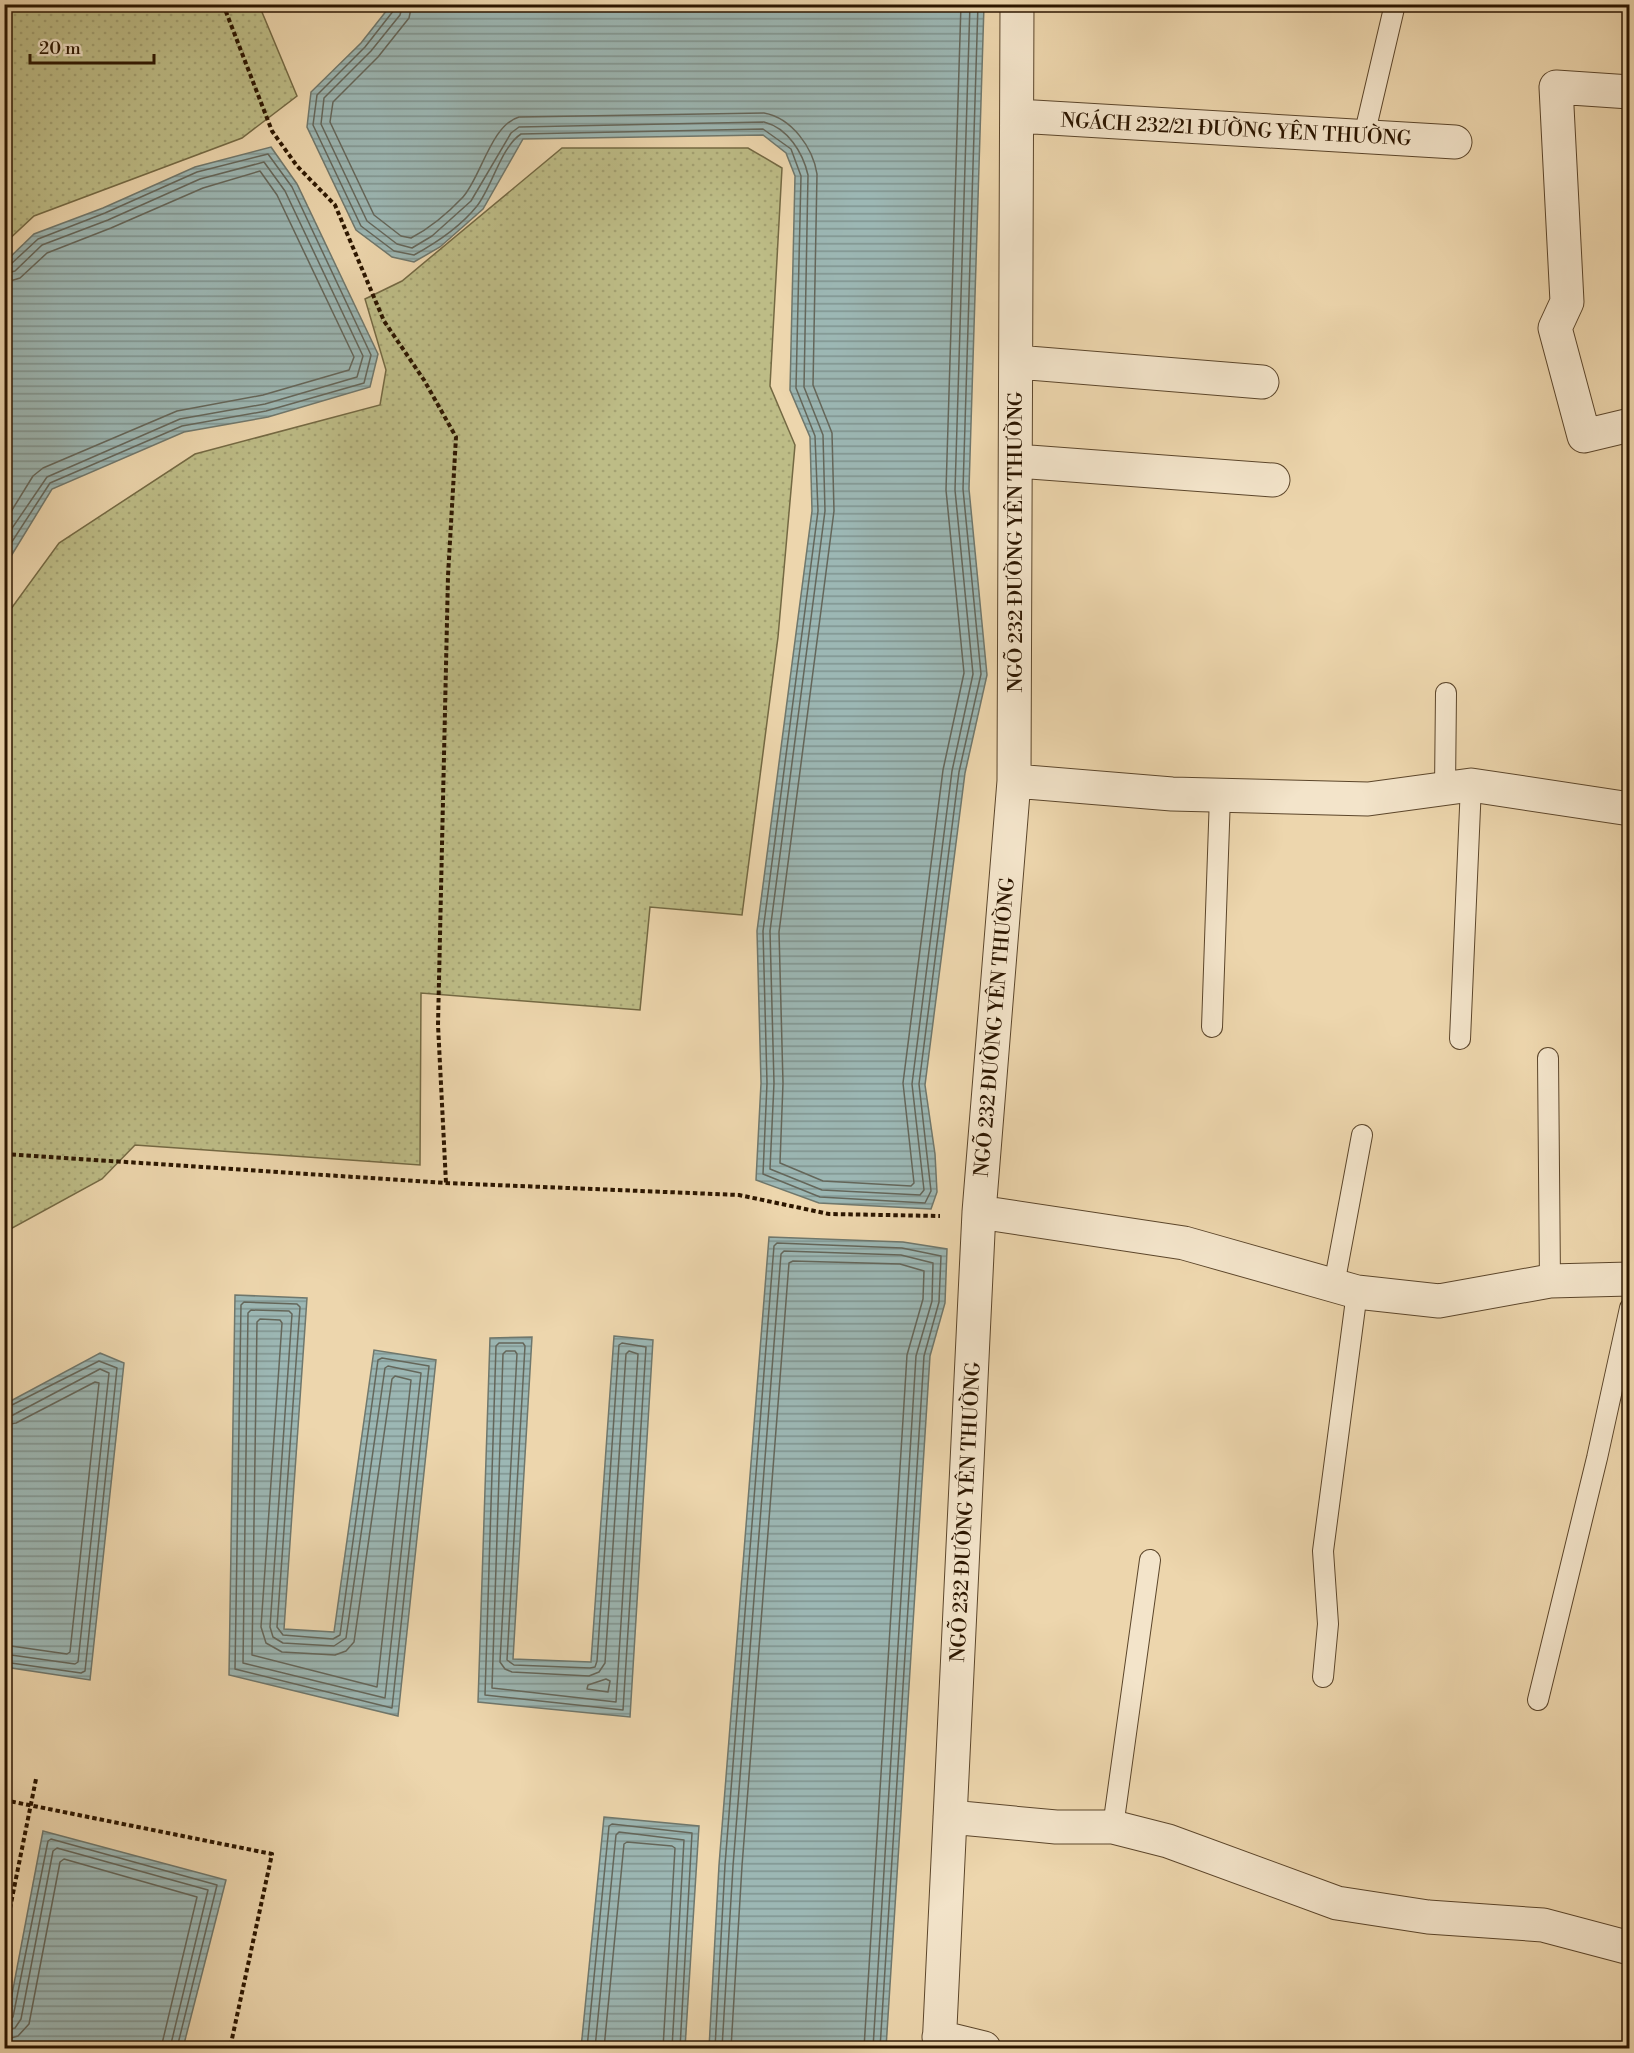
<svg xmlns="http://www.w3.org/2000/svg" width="1634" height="2053" font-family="'Libre Bodoni',serif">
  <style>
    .grass { fill: url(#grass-dots); stroke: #746943; stroke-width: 1.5 }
    .water { fill: url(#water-rules); stroke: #6f776c; stroke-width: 1.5 }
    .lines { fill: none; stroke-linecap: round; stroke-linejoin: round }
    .shore { stroke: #64665a; stroke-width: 1.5 }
    .service-casing { stroke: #5c462b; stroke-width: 22 }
    .minor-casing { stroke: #5c462b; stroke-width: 35 }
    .path { stroke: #2c1600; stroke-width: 4; stroke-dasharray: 4.5 3; stroke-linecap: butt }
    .service { stroke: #f3e4ca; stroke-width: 20 }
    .minor { stroke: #f3e4ca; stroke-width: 33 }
    .labels { text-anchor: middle; stroke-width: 5; stroke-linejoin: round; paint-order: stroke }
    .street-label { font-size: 20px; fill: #2c1600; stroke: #f3e4ca }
  </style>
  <defs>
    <pattern id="grass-dots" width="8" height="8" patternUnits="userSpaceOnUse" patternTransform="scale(1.5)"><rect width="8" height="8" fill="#bdbc86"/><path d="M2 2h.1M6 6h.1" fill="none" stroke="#a3a172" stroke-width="1.8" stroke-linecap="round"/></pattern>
    <pattern id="water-rules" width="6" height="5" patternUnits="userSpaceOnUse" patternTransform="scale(1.5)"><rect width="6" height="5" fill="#9cb7b4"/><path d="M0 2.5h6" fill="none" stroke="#7f9490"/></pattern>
  </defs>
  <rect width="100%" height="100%" fill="#edd6ad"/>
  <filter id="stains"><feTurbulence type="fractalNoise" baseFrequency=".00333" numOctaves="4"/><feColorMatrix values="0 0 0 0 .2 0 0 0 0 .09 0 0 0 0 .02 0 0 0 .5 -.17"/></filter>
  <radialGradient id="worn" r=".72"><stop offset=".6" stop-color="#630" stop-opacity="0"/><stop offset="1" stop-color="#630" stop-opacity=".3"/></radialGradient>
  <!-- grass -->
  <path class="grass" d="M 5,4 L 259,5 L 297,96 L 242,138 L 34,216 L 5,243 Z
    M 562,148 L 748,148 L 782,168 L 770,386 L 795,445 L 778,637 L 742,915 L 650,907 L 640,1010 L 421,993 L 420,1165 L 135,1145 L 102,1179 L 5,1232 L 5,617 L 59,543 L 195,454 L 380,405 L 386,370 L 365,299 L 402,281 Z"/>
  <!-- water -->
  <path class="water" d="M 391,5 L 984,5 L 969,489 L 987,675 L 965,773 L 925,1085 L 935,1154 L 937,1192 L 931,1209 L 819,1203 L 756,1180 L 761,1083 L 757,931 L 812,511 L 810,437 L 790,390 L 795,176 L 786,153 L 763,135 L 523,139 L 483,209 L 440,247 L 414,262 L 392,257 L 356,230 L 307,127 L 311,92 L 361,43 Z
    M 271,147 L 297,184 L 378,354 L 370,387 L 268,417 L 184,432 L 52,489 L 5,566 L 5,262 L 34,234 L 103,208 L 195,167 Z
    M 769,1237 L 903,1242 L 947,1249 L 945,1303 L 930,1356 L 886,2048 L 709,2048 L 719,1865 Z
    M 235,1295 L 307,1298 L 284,1629 L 334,1632 L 374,1350 L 436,1360 L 398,1716 L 229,1675 Z
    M 614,1336 L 653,1340 L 630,1717 L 478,1702 L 490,1338 L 532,1337 L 513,1659 L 591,1662 Z
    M 100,1353 L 124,1363 L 90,1680 L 5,1667 L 5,1404 Z
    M 604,1817 L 699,1826 L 685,2048 L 581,2048 Z
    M 43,1831 L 226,1880 L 183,2048 L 5,2048 L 5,2031 Z"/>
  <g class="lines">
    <!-- shore -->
    <path class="shore" d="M 396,4 L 394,10 L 365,47 L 317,95 L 313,125 L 361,226 L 394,251 L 414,255 C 436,243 461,226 477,206 C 492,187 501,147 521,134 L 763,129 L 791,149 L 801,176 L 796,388 L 815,436 L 818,511 L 763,931 L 767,1083 L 763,1174 L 820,1197 L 925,1203 L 931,1191 L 919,1084 L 959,772 L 981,674 L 963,489 L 978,4
      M 403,4 L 400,15 L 371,51 L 324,98 L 321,124 L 367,221 L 397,244 L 412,248 L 432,236 L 471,201 L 511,133 L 519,127 L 764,122 C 788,128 803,153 808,175 L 804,387 L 823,435 L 825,511 L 770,931 L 774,1083 L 770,1169 L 822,1190 L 920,1195 L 924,1190 L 912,1084 L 952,771 L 973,674 L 955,490 L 970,4
      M 412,4 L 409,18 L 378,57 L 333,102 L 330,122 L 374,215 L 401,236 L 411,238 C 430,228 448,213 463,197 C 481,177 491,125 519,117 L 764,113 C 792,118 813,148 817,174 L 813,385 L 832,433 L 834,511 L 779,932 L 783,1083 L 780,1163 L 823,1181 L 911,1186 L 914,1183 L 903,1083 L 943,770 L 964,673 L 946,490 L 961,4
      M 4,266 L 11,264 L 38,239 L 105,213 L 197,172 L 268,154 L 292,187 L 371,355 L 364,383 L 266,411 L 182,426 L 50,483 L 4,554
      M 4,274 L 15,271 L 42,245 L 108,220 L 200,179 L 264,162 L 285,191 L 363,356 L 357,377 L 265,404 L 180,419 L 47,477 L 4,540
      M 4,283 L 20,278 L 47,253 L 111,228 L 203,188 L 260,171 L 277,195 L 354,357 L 349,370 L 263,395 L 177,411 L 43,468 L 33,476 L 4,523
      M 244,1302 L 297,1304 L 300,1307 L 277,1627 L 283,1635 L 333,1639 L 340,1635 L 378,1360 L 382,1358 L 429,1366 L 392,1708 L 235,1669 L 241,1305 Z
      M 251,1310 L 289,1311 L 292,1314 L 270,1627 L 273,1637 L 283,1643 L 334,1646 L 346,1638 L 385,1368 L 388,1366 L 421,1373 L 385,1698 L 243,1663 L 248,1313 Z
      M 260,1319 L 280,1320 L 282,1323 L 261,1627 L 266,1643 L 282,1652 L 335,1655 L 346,1651 L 354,1642 L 392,1379 L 395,1376 L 411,1380 L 377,1687 L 252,1655 L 257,1322 Z
      M 499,1343 L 523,1343 L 525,1346 L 507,1660 L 514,1665 L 590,1668 L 595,1667 L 597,1661 L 619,1345 L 622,1343 L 646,1347 L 623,1710 L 485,1695 L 496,1346 Z
      M 506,1351 L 515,1351 L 517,1354 L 500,1662 L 505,1669 L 512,1672 L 589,1676 L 599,1672 L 605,1663 L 626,1354 L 629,1351 L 638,1354 L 616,1702 L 492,1688 L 503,1354 Z
      M 4,1409 L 99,1361 L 117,1368 L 85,1671 L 81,1673 L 4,1662
      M 4,1416 L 13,1415 L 100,1369 L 109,1373 L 78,1662 L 75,1664 L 4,1654
      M 4,1425 L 16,1423 L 95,1382 L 99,1383 L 70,1652 L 67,1654 L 4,1645
      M 606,1679 L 610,1681 L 608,1692 L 587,1689 L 588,1685 Z
      M 4,2023 L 13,2017 L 48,1841 L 51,1839 L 217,1885 L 177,2048
      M 4,2031 L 15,2028 L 21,2019 L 53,1851 L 57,1848 L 208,1890 L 170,2048
      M 4,2040 L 18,2036 L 29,2024 L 60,1862 L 64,1859 L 197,1897 L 161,2048
      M 587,2048 L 609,1826 L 612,1824 L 692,1833 L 680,2048
      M 595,2048 L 616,1835 L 619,1832 L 684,1840 L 672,2048
      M 604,2048 L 624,1844 L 627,1842 L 672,1846 L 675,1848 L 663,2048
      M 715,2048 L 725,1865 L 774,1246 L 777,1243 L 902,1248 L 941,1256 L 939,1302 L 924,1356 L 880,2048
      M 722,2048 L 733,1866 L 781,1254 L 784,1251 L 901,1255 L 933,1263 L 932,1301 L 916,1356 L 873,2048
      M 731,2048 L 742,1866 L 789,1263 L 793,1261 L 900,1264 L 924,1271 L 923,1299 L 907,1355 L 864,2048"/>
    <!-- service casing -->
    <g class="service-casing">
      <path id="service" d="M 1364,136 L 1395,4
        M 1445,789 L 1446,693
        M 1212,1027 L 1220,796
        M 1460,1039 L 1471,785
        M 1548,1058 L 1550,1281
        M 1334,1285 L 1362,1135
        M 1323,1677 L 1328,1624 L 1323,1551 L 1357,1292
        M 1538,1700 L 1597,1458 L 1630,1308
        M 1113,1827 L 1150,1560"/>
    </g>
    <!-- minor casing -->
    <g class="minor-casing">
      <path id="minor" d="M 1630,92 L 1556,87 L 1567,302 L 1555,328 L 1584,436 L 1630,425
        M 1017,116 L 1455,142
        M 1016,362 L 1262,382
        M 1016,461 L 1273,480
        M 1014,781 L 1172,794 L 1368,799 L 1471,785 L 1630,809
        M 979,1212 L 1184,1243 L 1357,1292 L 1439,1301 L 1550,1281 L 1630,1279
        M 950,1817 L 1056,1827 L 1113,1827 L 1168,1841 L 1337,1903 L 1428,1917 L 1543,1925 L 1630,1948
        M 939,2037 L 984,2048
        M 939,2048 L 979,1212 L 1014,781 L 1017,4"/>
    </g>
    <!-- path -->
    <path class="path" d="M 223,4 L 272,131 L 297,166 L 335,205 L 384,321 L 424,380 L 456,437 L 448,576 L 438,1025 L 446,1183
      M 4,1154 L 446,1183 L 739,1195 L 829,1214 L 940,1216
      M 4,1800 L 272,1854 L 230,2048
      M 4,1938 L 36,1779"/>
    <!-- service -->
    <use href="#service" class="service"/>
    <!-- minor -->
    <use href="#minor" class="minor"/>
  </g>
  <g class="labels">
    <!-- street labels -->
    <g class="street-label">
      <text transform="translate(1236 129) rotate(3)" y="7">NGÁCH 232/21 ĐƯỜNG YÊN THƯỜNG</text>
      <text transform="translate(1015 542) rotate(-90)" y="7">NGÕ 232 ĐƯỜNG YÊN THƯỜNG</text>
      <text transform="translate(994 1027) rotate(-85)" y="7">NGÕ 232 ĐƯỜNG YÊN THƯỜNG</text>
      <text transform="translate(965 1512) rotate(-87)" y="7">NGÕ 232 ĐƯỜNG YÊN THƯỜNG</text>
    </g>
  </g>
  <!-- margin -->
  <rect width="1634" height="2053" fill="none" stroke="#edd6ad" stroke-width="24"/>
  <rect x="6" y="6" width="1622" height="2041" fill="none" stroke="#2c1600" stroke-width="3"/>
  <rect x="12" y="12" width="1610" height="2029" fill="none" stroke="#2c1600" stroke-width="1.5"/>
  <!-- scale -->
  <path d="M30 54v9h124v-9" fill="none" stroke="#2c1600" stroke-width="3"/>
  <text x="39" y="54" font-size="18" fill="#2c1600" stroke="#f3e4ca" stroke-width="4.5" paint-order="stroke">20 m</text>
  <rect width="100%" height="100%" filter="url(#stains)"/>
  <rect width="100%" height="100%" fill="url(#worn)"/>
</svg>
